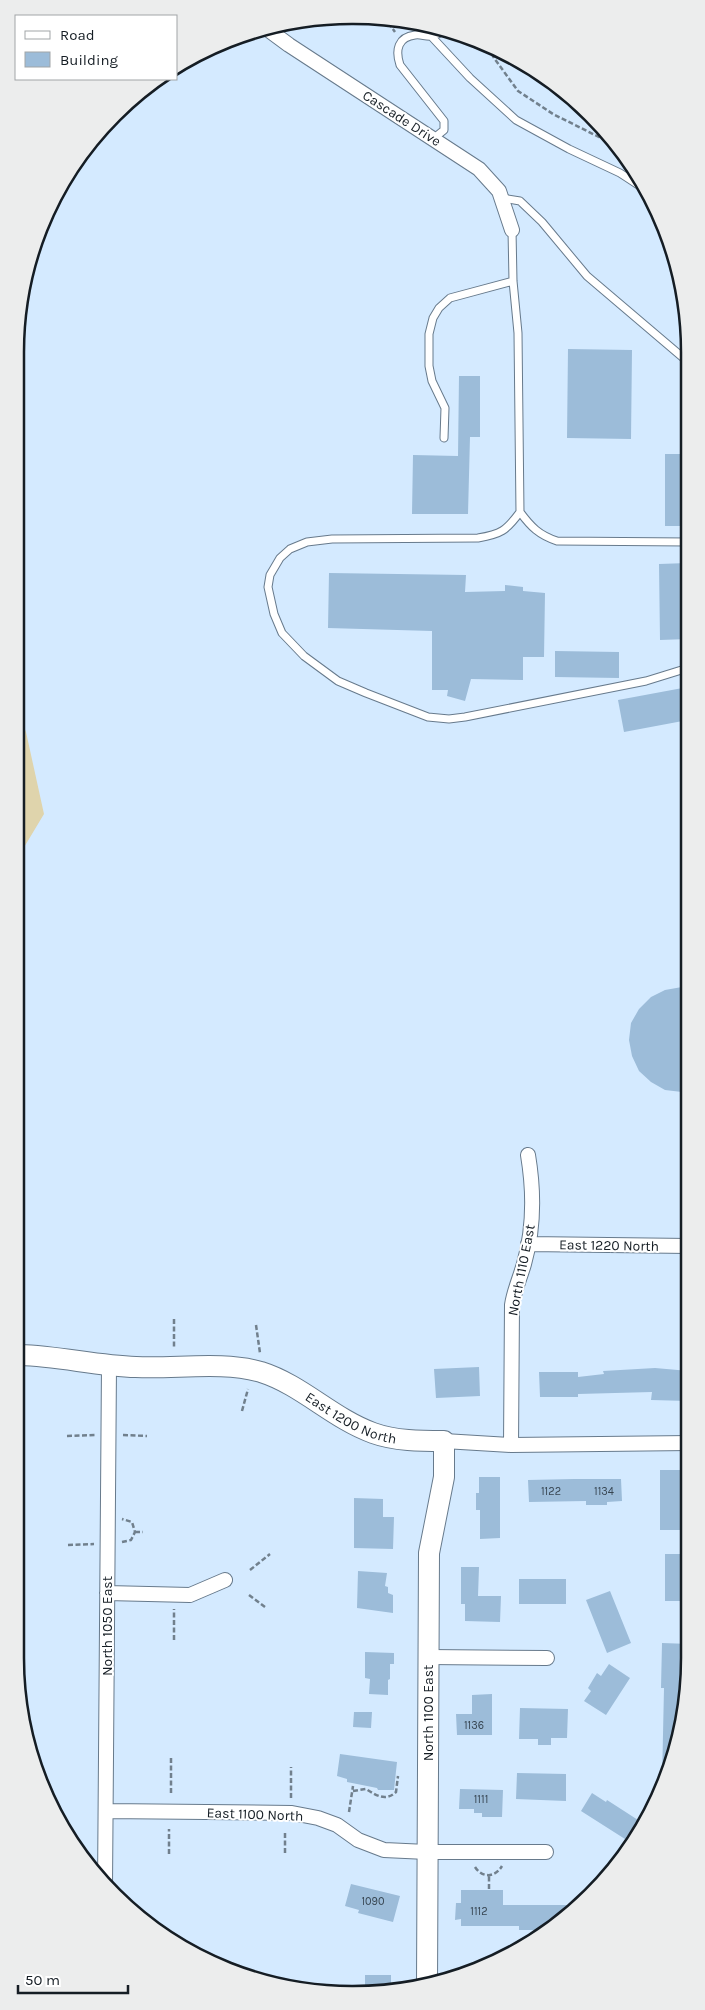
<svg xmlns="http://www.w3.org/2000/svg" width="705" height="2010" font-family="Karla,sans-serif">
  <style>
    .green { fill: #dfd4ac }
    .building { fill: #9cbcd9 }
    .lines { fill: none; stroke-linecap: round; stroke-linejoin: round }
    .lane-casing { stroke: #677a8c; stroke-width: 9 }
    .street-casing { stroke: #677a8c; stroke-width: 16 }
    .secondary-casing { stroke: #677a8c; stroke-width: 22 }
    .path { stroke: #71808d; stroke-width: 2.5; stroke-dasharray: 5 2.5; stroke-linecap: butt }
    .lane { stroke: #fff; stroke-width: 7 }
    .street { stroke: #fff; stroke-width: 14 }
    .secondary { stroke: #fff; stroke-width: 20 }
    .labels { text-anchor: middle; stroke-width: 4; stroke-linejoin: round; paint-order: stroke }
    .number-label { font-size: 11px; fill: #374551 }
    .street-label { font-size: 14px; fill: #151d24; stroke: #fff }
    .rim { fill: none; stroke: #151d24; stroke-width: 2.5 }
  </style>
  <rect width="100%" height="100%" fill="#d4eaff"/>
  <!-- green -->
  <path class="green" d="M 17,709 L 26,732 L 44,814 L 17,859 Z
    M 18,1020 L 20,1025 L 19,1216 Z"/>
  <!-- building -->
  <path class="building" d="M 568,349 L 632,350 L 631,439 L 567,438 Z
    M 459,376 L 480,376 L 480,437 L 470,437 L 468,514 L 412,514 L 413,455 L 458,456 Z
    M 665,454 L 687,454 L 688,526 L 665,526 Z
    M 688,563 L 688,639 L 660,640 L 659,564 Z
    M 329,573 L 466,575 L 465,592 L 505,591 L 505,585 L 523,587 L 523,591 L 545,593 L 544,657 L 523,657 L 523,680 L 471,679 L 465,701 L 447,696 L 448,690 L 432,690 L 432,631 L 328,628 Z
    M 555,651 L 619,652 L 619,678 L 555,677 Z
    M 688,687 L 688,720 L 624,732 L 618,700 Z
    M 682,987 L 689,988 L 689,1091 L 682,1092 L 665,1090 L 651,1082 L 639,1071 L 632,1056 L 629,1040 L 631,1023 L 639,1009 L 651,997 L 665,990 Z
    M 479,1367 L 480,1396 L 436,1398 L 434,1369 Z
    M 655,1368 L 689,1371 L 689,1401 L 651,1400 L 652,1392 L 578,1394 L 578,1397 L 540,1397 L 539,1372 L 578,1372 L 578,1377 L 604,1374 L 603,1371 Z
    M 660,1470 L 690,1470 L 690,1513 L 681,1513 L 681,1530 L 660,1530 Z
    M 479,1477 L 500,1477 L 500,1538 L 480,1539 L 480,1510 L 476,1510 L 476,1493 L 479,1493 Z
    M 574,1479 L 621,1479 L 622,1501 L 607,1502 L 607,1505 L 586,1505 L 586,1501 L 529,1502 L 528,1480 Z
    M 354,1498 L 383,1499 L 383,1517 L 394,1517 L 393,1549 L 354,1548 Z
    M 665,1554 L 690,1554 L 690,1601 L 665,1601 Z
    M 461,1567 L 479,1567 L 478,1596 L 501,1596 L 500,1622 L 465,1621 L 465,1604 L 461,1604 Z
    M 358,1571 L 387,1573 L 385,1586 L 388,1587 L 388,1593 L 393,1595 L 393,1613 L 357,1608 Z
    M 519,1579 L 566,1579 L 566,1604 L 519,1604 Z
    M 610,1591 L 631,1643 L 607,1653 L 586,1600 Z
    M 662,1643 L 690,1644 L 690,1658 L 679,1745 L 662,1781 L 664,1688 L 661,1688 Z
    M 365,1652 L 394,1653 L 394,1664 L 390,1664 L 390,1679 L 388,1680 L 388,1695 L 369,1694 L 370,1679 L 365,1678 Z
    M 609,1664 L 630,1678 L 606,1715 L 584,1701 L 591,1691 L 588,1688 L 597,1673 L 601,1676 Z
    M 492,1694 L 492,1735 L 457,1735 L 456,1714 L 472,1714 L 472,1695 Z
    M 520,1708 L 568,1709 L 567,1738 L 551,1738 L 551,1745 L 538,1745 L 538,1739 L 519,1739 Z
    M 354,1712 L 372,1712 L 371,1728 L 353,1727 Z
    M 340,1754 L 397,1762 L 394,1790 L 378,1790 L 377,1788 L 347,1782 L 347,1779 L 337,1776 Z
    M 517,1773 L 566,1774 L 566,1801 L 516,1799 Z
    M 460,1789 L 503,1790 L 502,1817 L 482,1817 L 482,1813 L 474,1813 L 474,1809 L 459,1809 Z
    M 592,1793 L 606,1802 L 607,1800 L 638,1820 L 625,1839 L 581,1811 Z
    M 351,1884 L 400,1896 L 393,1922 L 358,1913 L 359,1910 L 345,1906 Z
    M 461,1890 L 503,1890 L 503,1905 L 568,1905 L 568,1915 L 542,1937 L 534,1937 L 534,1930 L 519,1930 L 519,1926 L 461,1926 L 461,1919 L 455,1920 L 456,1903 L 461,1903 Z
    M 365,1975 L 391,1975 L 391,1988 L 386,1989 L 386,1992 L 365,1994 Z"/>
  <g class="lines">
    <!-- lane casing -->
    <g class="lane-casing">
      <path id="lane" d="M 431,36 L 470,78 L 516,120 L 569,149 L 620,173 L 646,190
        M 433,139 L 444,130 L 444,121 L 400,65 C 395,50 398,37 415,35 C 421,34 426,37 432,36 C 437,35 442,32 446,29
        M 502,198 L 520,201 L 542,222 L 587,276 L 687,361
        M 512,230 L 513,281 L 518,333 L 520,512
        M 444,438 L 445,408 L 432,381 L 429,366 L 429,334 L 433,318 L 439,308 L 450,298 L 513,281
        M 688,542 L 557,541 C 539,535 531,527 520,512 C 506,531 501,534 478,538 L 332,539 L 307,542 L 290,549 L 280,558 L 270,575 L 268,587 L 274,614 L 282,633 L 304,656 L 338,681 L 366,693 L 428,717 L 449,719 L 465,717 L 646,681 L 688,668"/>
    </g>
    <!-- street casing -->
    <g class="street-casing">
      <path id="street" d="M 266,28 L 289,45 L 479,169 L 499,191 L 512,230
        M 528,1244 L 689,1246
        M 444,1441 L 511,1445 L 690,1443
        M 511,1445 L 512,1305 C 514,1291 520,1278 524,1264 C 534,1229 534,1191 528,1155
        M 107,1593 L 190,1595 L 225,1580
        M 428,1657 L 547,1658
        M 106,1811 L 292,1813 L 318,1818 L 337,1825 L 358,1840 L 384,1850 L 427,1852 L 546,1852
        M 105,1886 L 109,1366"/>
    </g>
    <!-- secondary casing -->
    <g class="secondary-casing">
      <g id="secondary">
        <path id="s1" d="M 20,1355 C 59,1356 97,1366 136,1367 C 176,1369 223,1361 261,1372 C 302,1385 332,1418 373,1433 C 395,1441 421,1441 444,1441 L 444,1477 L 429,1553 L 427,1986"/>
      </g>
    </g>
    <!-- path -->
    <path class="path" d="M 384,17 L 395,32
      M 488,47 L 494,58 L 518,91 L 553,114 L 617,146
      M 174,1319 L 174,1348
      M 256,1325 L 260,1353
      M 242,1411 L 248,1389
      M 123,1435 L 147,1436
      M 67,1436 L 96,1435
      M 135,1532 L 143,1532
      M 122,1542 L 131,1540 L 135,1532 L 132,1522 L 122,1519
      M 68,1545 L 94,1544
      M 250,1570 L 270,1554
      M 249,1595 L 265,1607
      M 174,1640 L 174,1609
      M 353,1791 L 366,1789 C 376,1795 385,1802 396,1792 L 398,1776
      M 171,1793 L 171,1756
      M 291,1798 L 291,1767
      M 349,1812 L 353,1786
      M 285,1853 L 285,1831
      M 169,1854 L 169,1829
      M 475,1867 C 482,1878 495,1878 502,1866
      M 489,1889 L 489,1875"/>
    <!-- lane -->
    <use href="#lane" class="lane"/>
    <!-- street -->
    <use href="#street" class="street"/>
    <!-- secondary -->
    <use href="#secondary" class="secondary"/>
  </g>
  <g class="labels">
    <!-- number labels -->
    <g class="number-label">
      <text x="551" y="1495">1122</text>
      <text x="604" y="1495">1134</text>
      <text x="474" y="1729">1136</text>
      <text x="481" y="1803">1111</text>
      <text x="373" y="1905">1090</text>
      <text x="479" y="1915">1112</text>
    </g>
    <!-- street labels -->
    <g class="street-label">
      <text transform="translate(402 118) rotate(33)" y="5">Cascade Drive</text>
      <text transform="translate(609 1245) rotate(1)" y="5">East 1220 North</text>
      <text transform="translate(521 1270) rotate(-79)" y="5">North 1110 East</text>
      <text dy="5" stroke="none"><textPath href="#s1" startOffset="344">East 1200 North</textPath></text>
      <text transform="translate(107 1626) rotate(-90)" y="5">North 1050 East</text>
      <text transform="translate(428 1713) rotate(-90)" y="5">North 1100 East</text>
      <text transform="translate(255 1814) rotate(2)" y="5">East 1100 North</text>
    </g>
  </g>
  <!-- crop -->
  <path d="M0 0H705V2010H0ZM352 24H353A328 328 0 0 1 681 352V1658A328 328 0 0 1 353 1986H352A328 328 0 0 1 24 1658V352A328 328 0 0 1 352 24Z" fill="#eceded" fill-rule="evenodd"/>
  <path class="rim" d="M352 24H353A328 328 0 0 1 681 352V1658A328 328 0 0 1 353 1986H352A328 328 0 0 1 24 1658V352A328 328 0 0 1 352 24Z"/>
  <!-- legend -->
  <rect x="15" y="15" width="162" height="65" fill="#ffffff" stroke="#a1a5a7"/>
  <rect x="25" y="31" width="25" height="8" fill="#ffffff" stroke="#a1a5a7"/>
  <text x="60" y="40" font-size="15" fill="#151d24">Road</text>
  <rect x="25" y="52" width="25" height="15" fill="#9cbcd9" stroke="#a1a5a7"/>
  <text x="60" y="65" font-size="15" fill="#151d24">Building</text>
  <!-- scale -->
  <path d="M18 1985v8h110v-8" fill="none" stroke="#151d24" stroke-width="2.5"/>
  <text x="25" y="1985" font-size="15" fill="#151d24" stroke="#ffffff" stroke-width="4" paint-order="stroke">50 m</text>
</svg>
